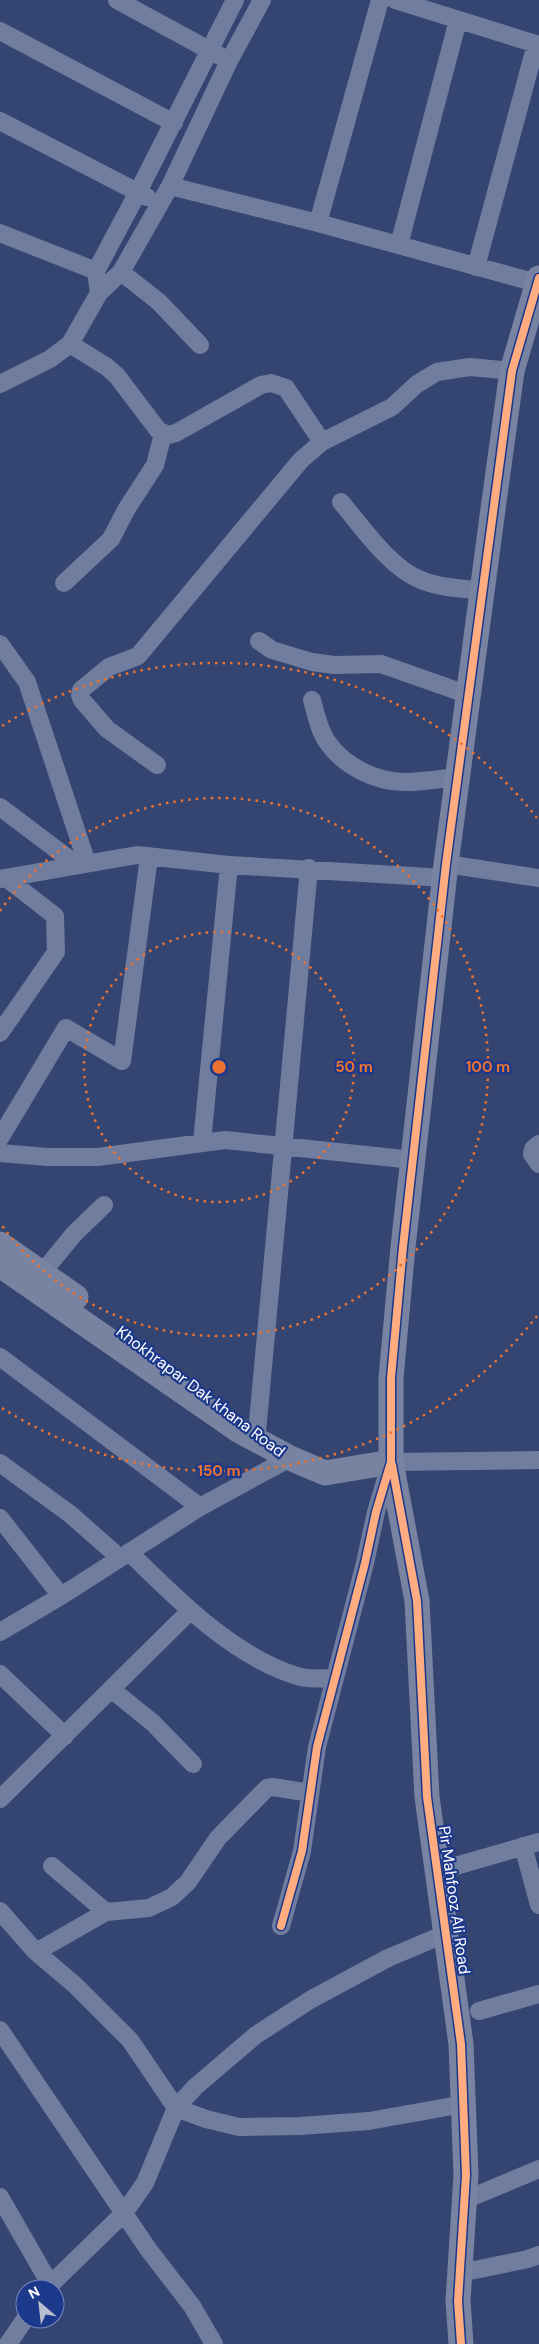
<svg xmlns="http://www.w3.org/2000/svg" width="539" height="2344" font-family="'DM Sans',sans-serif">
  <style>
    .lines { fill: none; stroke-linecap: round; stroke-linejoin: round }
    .street { stroke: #717d9e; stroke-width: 18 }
    .secondary { stroke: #7883a2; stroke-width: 25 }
    .cycleway-casing { stroke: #1c388b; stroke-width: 11 }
    .cycleway { stroke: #ffac80; stroke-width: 8 }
    .ring { fill: none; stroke: #eb7230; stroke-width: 2.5; stroke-dasharray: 2.5 5 }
    .labels { text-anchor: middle; stroke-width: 4.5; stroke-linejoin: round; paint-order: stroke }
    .street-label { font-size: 16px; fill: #fff; stroke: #1c388b }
    .centre { fill: #eb7230; stroke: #1c388b; stroke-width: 2.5 }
    .ring-label { font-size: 15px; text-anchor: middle; font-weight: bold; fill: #eb7230; stroke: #1c388b; stroke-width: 4.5; stroke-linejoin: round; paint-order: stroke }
  </style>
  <rect width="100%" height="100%" fill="#354572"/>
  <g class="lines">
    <!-- street -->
    <path class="street" d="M 117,0 L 220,56
      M 395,0 L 539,45
      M 0,31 L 174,123
      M 0,121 L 147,197
      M 170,186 L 318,223 L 537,283
      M 318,223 L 380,0
      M 0,233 L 96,271
      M 399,245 L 458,20
      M 476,267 L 536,44
      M 121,272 L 159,302 L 200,345
      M 99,293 L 96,271 L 138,192 L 235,0
      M 70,344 L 107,367 L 117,376 L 158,430 L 168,435 L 176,433 L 261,385 L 271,383 L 286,388 L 322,442
      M 0,384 L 50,359 L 70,344 L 99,293 L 121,272 L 170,186 L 229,61 L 262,0
      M 341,502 C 362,527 390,568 421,580 C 439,588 462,588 482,591
      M 64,583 L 111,539 L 126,510 L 155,465 L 163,434
      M 259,641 L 272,650 L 312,662 L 334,665 L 381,664 L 469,695
      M 0,644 L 27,682 L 87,863
      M 312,700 C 316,714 319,731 328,743 C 344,766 376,782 404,782 C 422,782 440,779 457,777
      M 157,765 L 107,729 L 82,700 L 80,695 L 81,690 L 109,667 L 138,656 L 301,460 L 322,442 L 392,407 L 417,384 L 437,372 L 470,367 L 512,371
      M 0,807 L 77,865
      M 446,864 L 539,878
      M 0,879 L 137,855 L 229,865 L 445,878
      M 0,1033 L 56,952 L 55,916 L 6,878
      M 0,1138 L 66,1028 L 122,1061 L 149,857
      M 202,1142 L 229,865
      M 539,1144 L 533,1149 L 532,1154 L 539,1164
      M 0,1153 L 47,1157 L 98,1157 L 225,1140 L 413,1160
      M 42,1273 L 74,1234 L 104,1205
      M 0,1357 L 200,1507
      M 257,1432 L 309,868
      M 0,1463 L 70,1514 L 120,1558
      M 0,1518 L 61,1596
      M 129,1552 C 177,1599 231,1655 297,1676 C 308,1680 323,1678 335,1678
      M 0,1632 L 61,1596 L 200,1507 L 290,1458
      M 0,1674 L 65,1736
      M 111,1689 L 153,1723 L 193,1764
      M 0,1799 L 190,1611
      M 523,1846 L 539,1905
      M 52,1866 L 106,1912
      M 438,1871 L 539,1842
      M 0,1911 L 36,1952 L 75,1985 L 130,2040 L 176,2108 L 206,2119 L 239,2127 L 300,2126 L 369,2121 L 464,2104
      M 281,1926 L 302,1851 L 317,1747 L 365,1563 L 376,1512 L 391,1462 L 539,1460
      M 36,1952 L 106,1912 L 149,1908 L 172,1897 L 188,1882 L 218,1838 L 267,1788 L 273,1787 L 310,1793
      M 479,2011 L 539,1994
      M 0,2030 L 148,2249 L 192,2306 L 214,2344
      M 0,2197 L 50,2284
      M 465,2200 L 539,2169
      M 460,2273 L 528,2259 L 539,2255
      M 46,2289 L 124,2213 L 145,2183 L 176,2108 L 195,2087 L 256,2035 L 310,2000 L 388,1958 L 445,1934
      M 8,2344 L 25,2319"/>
    <!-- secondary -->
    <path class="secondary" d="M 0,1244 L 76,1297
      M 0,1265 L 238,1430 L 290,1458 L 325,1473 L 391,1462
      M 461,2344 L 458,2301 L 466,2175 L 461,2044 L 427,1797 L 417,1601 L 391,1462 L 391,1378 L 403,1247 L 446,864 L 493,509 L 512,371 L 539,278"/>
    <!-- cycleway casing -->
    <g class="cycleway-casing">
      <path id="cycleway" d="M 392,1465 L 417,1601 L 427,1797 L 461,2044 L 466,2175 L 458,2301 L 461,2344
        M 281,1926 L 302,1851 L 317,1747 L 365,1563 L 376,1512 L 391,1462 L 391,1378 L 403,1247 L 446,864 L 512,371 L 539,278"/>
    </g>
    <!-- cycleway -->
    <use href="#cycleway" class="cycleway"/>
  </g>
  <!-- distance rings -->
  <g class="ring">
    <circle cx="219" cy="1067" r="135"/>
    <path d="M0 911A269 269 0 1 1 0 1223"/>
    <path d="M537 1316A404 404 0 0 1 2 1408M2 726A404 404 0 0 1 537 818"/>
  </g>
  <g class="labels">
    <!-- street labels -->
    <g class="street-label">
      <text transform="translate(201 1391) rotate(37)" y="6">Khokhrapar Dak khana Road</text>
      <text transform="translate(455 1900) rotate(82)" y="6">Pir Mahfooz Ali Road</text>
    </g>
  </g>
  <circle cx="219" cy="1067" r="8" class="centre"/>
  <g class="ring-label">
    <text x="354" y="1072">50 m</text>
    <text x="488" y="1072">100 m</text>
    <text x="219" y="1476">150 m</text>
  </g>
  <!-- north arrow -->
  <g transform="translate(40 2304) rotate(332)"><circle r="24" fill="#1c388b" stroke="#7788b9"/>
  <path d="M0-4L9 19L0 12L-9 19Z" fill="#b8bece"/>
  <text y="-8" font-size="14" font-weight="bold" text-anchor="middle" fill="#ffffff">N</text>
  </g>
</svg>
